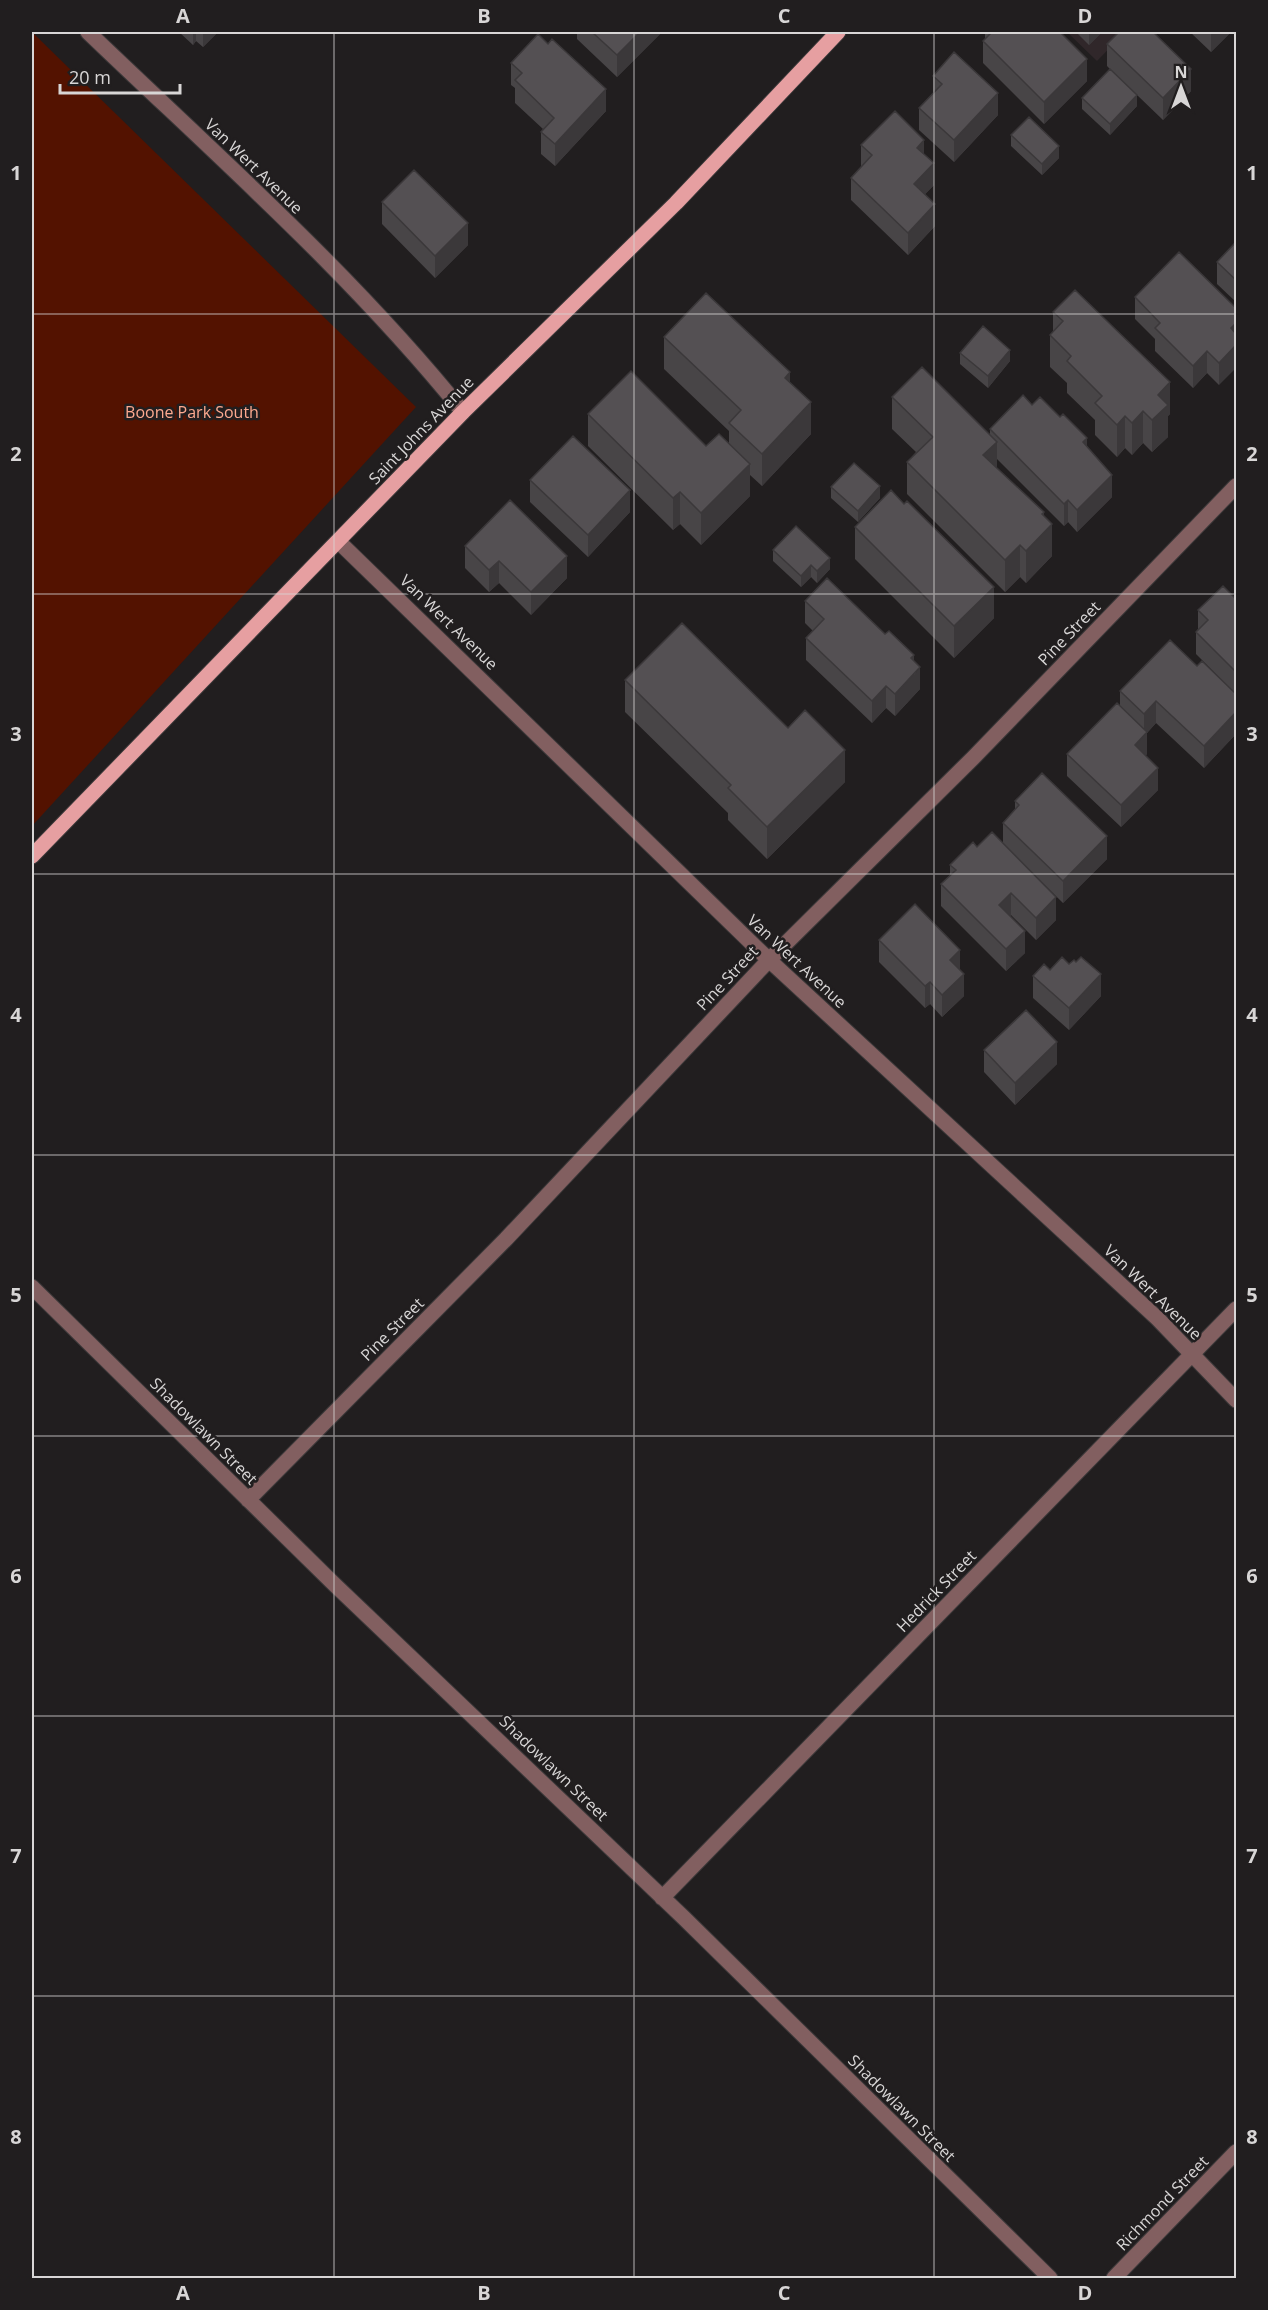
<svg xmlns="http://www.w3.org/2000/svg" width="1268" height="2310" font-family="'Open Sans',sans-serif">
  <style>
    .built { fill: #30272a }
    .green { fill: #531200 }
    .lines { fill: none; stroke-linecap: round; stroke-linejoin: round }
    .minor-casing { stroke: #3b3839; stroke-width: 17 }
    .major-casing { stroke: #3b3839; stroke-width: 17 }
    .minor { stroke: #825f60; stroke-width: 15 }
    .major { stroke: #e69fa1; stroke-width: 15 }
    .wall { fill: #484547 }
    .shaded-wall { fill: #3b383a }
    .building { fill: #545053; stroke: #3b383a; stroke-width: 1.5 }
    .grid { fill: none; stroke: #d8d6d6; stroke-width: 1.5; stroke-opacity: 0.55 }
    .labels { text-anchor: middle; stroke-width: 5; stroke-linejoin: round; paint-order: stroke }
    .street-label { font-size: 16px; fill: #d8d6d6; stroke: #211e1f }
    .park-label { font-size: 16px; fill: #fca98f; stroke: #211e1f }
    .neatline { fill: none; stroke: #d8d6d6; stroke-width: 2 }
    .grid-label { font-size: 20px; text-anchor: middle; font-weight: bold; fill: #d8d6d6 }
  </style>
  <rect width="100%" height="100%" fill="#211e1f"/>
  <!-- built -->
  <path class="built" d="M 1067,32 L 1125,32 L 1097,61 Z"/>
  <!-- green -->
  <path class="green" d="M 32,32 L 416,407 L 32,826 Z"/>
  <g class="lines">
    <!-- minor casing -->
    <g class="minor-casing">
      <path id="minor" d="M 88,32 C 216,155 351,273 463,412
        M 339,542 L 769,960 L 1158,1319 L 1236,1400
        M 32,1287 L 335,1585 L 684,1918 L 1050,2278
        M 248,1500 L 506,1239 L 769,960 L 973,758 L 1236,486
        M 662,1898 L 1236,1309
        M 1114,2278 L 1236,2152"/>
    </g>
    <!-- major casing -->
    <g class="major-casing">
      <path id="major" d="M 32,856 L 463,412 L 676,203 L 838,32"/>
    </g>
    <!-- minor -->
    <use href="#minor" class="minor"/>
    <!-- major -->
    <use href="#major" class="major"/>
  </g>
  <!-- wall -->
  <path class="wall" d="M 179,32 L 218,32 L 203,47 L 196,41 L 193,45 Z
    M 577,32 L 662,32 L 617,77 L 577,39 Z
    M 985,32 L 1060,32 L 1087,81 L 1044,124 L 983,63 L 983,41 L 985,39 Z
    M 1076,32 L 1102,32 L 1089,45 Z
    M 1190,32 L 1231,32 L 1211,52 Z
    M 1107,44 L 1191,91 L 1163,120 L 1137,95 L 1137,106 L 1110,135 L 1082,109 L 1082,98 L 1110,69 L 1107,66 Z
    M 511,63 L 606,111 L 555,166 L 541,154 L 541,132 L 543,129 L 515,103 L 515,88 L 511,85 Z
    M 933,76 L 998,115 L 954,162 L 919,130 L 919,108 L 933,94 Z
    M 1011,135 L 1059,158 L 1042,175 L 1011,146 Z
    M 861,145 L 924,155 L 934,185 L 925,194 L 935,226 L 908,255 L 851,200 L 851,178 L 861,167 Z
    M 382,202 L 468,245 L 435,278 L 382,224 Z
    M 1236,242 L 1236,302 L 1217,284 L 1217,262 Z
    M 1135,297 L 1236,308 L 1219,385 L 1207,373 L 1193,388 L 1155,351 L 1155,339 L 1135,319 Z
    M 1053,312 L 1170,414 L 1168,416 L 1168,437 L 1152,452 L 1143,443 L 1132,455 L 1125,448 L 1117,457 L 1095,435 L 1095,420 L 1067,393 L 1067,383 L 1050,367 L 1050,335 L 1053,332 Z
    M 664,337 L 790,383 L 811,434 L 762,486 L 750,475 L 750,496 L 701,545 L 680,524 L 673,530 L 588,446 L 588,414 L 706,446 L 729,444 L 729,431 L 664,369 Z
    M 960,353 L 1010,361 L 988,388 L 960,364 Z
    M 892,397 L 990,434 L 990,429 L 1032,405 L 1087,446 L 1112,497 L 1077,532 L 1068,522 L 1064,526 L 997,459 L 997,468 L 1044,516 L 1052,556 L 1026,583 L 1020,577 L 1005,592 L 907,494 L 907,462 L 916,452 L 892,429 Z
    M 530,480 L 630,512 L 588,557 L 530,502 Z
    M 831,487 L 880,498 L 858,522 L 831,498 Z
    M 855,527 L 994,618 L 954,658 L 855,559 Z
    M 465,546 L 567,578 L 531,615 L 499,583 L 489,592 L 465,568 Z
    M 773,550 L 830,569 L 817,583 L 811,577 L 801,587 L 773,561 Z
    M 1236,595 L 1236,734 L 1204,768 L 1156,723 L 1147,733 L 1147,754 L 1145,756 L 1158,790 L 1121,827 L 1067,776 L 1067,754 L 1120,705 L 1120,691 L 1197,666 L 1228,686 L 1196,654 L 1196,632 L 1198,629 L 1198,610 L 1234,597 Z
    M 805,601 L 914,661 L 920,689 L 895,716 L 886,708 L 872,723 L 806,660 L 806,638 L 813,631 L 805,623 Z
    M 625,680 L 788,728 L 845,782 L 767,859 L 728,820 L 728,813 L 625,712 Z
    M 1015,801 L 1107,859 L 1063,903 L 1019,860 L 1056,920 L 1036,940 L 1011,915 L 1010,916 L 1025,953 L 1006,971 L 941,906 L 941,884 L 950,875 L 950,865 L 977,847 L 1003,844 L 1003,823 L 1015,810 Z
    M 879,940 L 960,970 L 964,996 L 942,1017 L 930,1004 L 925,1008 L 879,962 Z
    M 1050,970 L 1101,996 L 1069,1030 L 1033,998 L 1033,976 Z
    M 984,1050 L 1057,1064 L 1015,1105 L 984,1072 Z"/>
  <!-- shaded-wall -->
  <path class="shaded-wall" d="M 193,32 L 196,32 L 196,41 L 193,45 Z
    M 203,32 L 218,32 L 203,47 Z
    M 640,32 L 662,32 L 617,77 L 617,55 Z
    M 1089,32 L 1102,32 L 1089,45 Z
    M 1211,32 L 1231,32 L 1211,52 Z
    M 1087,59 L 1087,81 L 1044,124 L 1044,102 Z
    M 1191,69 L 1191,91 L 1163,120 L 1163,98 Z
    M 606,89 L 606,111 L 555,166 L 555,144 Z
    M 998,93 L 998,115 L 954,162 L 954,140 Z
    M 1137,95 L 1137,106 L 1110,135 L 1110,124 Z
    M 924,140 L 924,162 L 917,148 Z
    M 1059,146 L 1059,158 L 1042,175 L 1042,164 Z
    M 934,163 L 934,185 L 914,206 L 914,184 Z
    M 935,204 L 935,226 L 908,255 L 908,233 Z
    M 468,223 L 468,245 L 435,278 L 435,256 Z
    M 1236,323 L 1236,345 L 1231,328 Z
    M 1236,345 L 1236,368 L 1219,385 L 1219,363 Z
    M 1010,350 L 1010,361 L 988,388 L 988,376 Z
    M 1207,351 L 1207,373 L 1193,388 L 1193,366 Z
    M 790,372 L 790,404 L 785,378 Z
    M 1170,382 L 1170,414 L 1168,416 L 1168,437 L 1152,452 L 1152,420 L 1158,395 Z
    M 811,402 L 811,434 L 762,486 L 762,454 Z
    M 1143,411 L 1143,443 L 1132,455 L 1132,423 Z
    M 1125,416 L 1125,448 L 1117,457 L 1117,425 Z
    M 1087,438 L 1087,460 L 1083,442 Z
    M 997,442 L 997,474 L 983,455 Z
    M 750,464 L 750,496 L 701,545 L 701,513 Z
    M 1112,475 L 1112,497 L 1077,532 L 1077,510 Z
    M 880,486 L 880,498 L 858,522 L 858,511 Z
    M 630,490 L 630,512 L 588,557 L 588,535 Z
    M 680,492 L 680,524 L 673,530 L 673,498 Z
    M 1068,500 L 1068,522 L 1064,526 L 1064,504 Z
    M 1044,512 L 1044,532 L 1052,524 L 1052,556 L 1026,583 L 1026,551 L 1042,514 Z
    M 1020,545 L 1020,577 L 1005,592 L 1005,560 Z
    M 567,556 L 567,578 L 531,615 L 531,592 Z
    M 830,558 L 830,569 L 817,583 L 817,571 Z
    M 499,561 L 499,583 L 489,592 L 489,570 Z
    M 811,565 L 811,577 L 801,587 L 801,576 Z
    M 994,587 L 994,618 L 954,658 L 954,626 Z
    M 914,655 L 914,675 L 920,667 L 920,689 L 895,716 L 895,694 L 911,658 Z
    M 886,686 L 886,708 L 872,723 L 872,701 Z
    M 1156,701 L 1156,723 L 1147,733 L 1147,754 L 1135,767 L 1135,745 L 1144,735 L 1144,714 Z
    M 1236,712 L 1236,734 L 1204,768 L 1204,746 Z
    M 845,750 L 845,782 L 767,859 L 767,827 Z
    M 1158,768 L 1158,790 L 1121,827 L 1121,805 Z
    M 1107,836 L 1107,859 L 1063,903 L 1063,881 Z
    M 1011,893 L 1011,915 L 999,927 L 999,905 Z
    M 1056,897 L 1056,920 L 1036,940 L 1036,918 Z
    M 1025,931 L 1025,953 L 1006,971 L 1006,949 Z
    M 960,950 L 960,972 L 950,960 Z
    M 964,974 L 964,996 L 942,1017 L 942,995 Z
    M 1101,974 L 1101,996 L 1069,1030 L 1069,1008 Z
    M 930,982 L 930,1004 L 925,1008 L 925,986 Z
    M 1057,1042 L 1057,1064 L 1015,1105 L 1015,1083 Z"/>
  <!-- building -->
  <path class="building" d="M 592,32 L 640,32 L 617,55 Z
    M 992,32 L 1060,32 L 1087,59 L 1044,102 L 983,41 Z
    M 1119,32 L 1153,32 L 1191,69 L 1163,98 L 1107,44 Z
    M 538,34 L 548,44 L 552,39 L 606,89 L 555,144 L 541,132 L 554,118 L 515,80 L 522,73 L 511,63 Z
    M 954,52 L 998,93 L 954,140 L 919,108 L 942,84 L 933,76 Z
    M 1110,69 L 1137,95 L 1110,124 L 1082,98 Z
    M 895,111 L 924,140 L 917,148 L 934,163 L 914,184 L 935,204 L 908,233 L 851,178 L 872,155 L 861,145 Z
    M 1029,117 L 1059,146 L 1042,164 L 1011,135 Z
    M 414,170 L 468,223 L 435,256 L 382,202 Z
    M 1236,242 L 1236,280 L 1217,262 Z
    M 1179,252 L 1236,308 L 1236,323 L 1231,328 L 1236,334 L 1236,345 L 1219,363 L 1207,351 L 1193,366 L 1155,328 L 1160,323 L 1135,297 Z
    M 1075,290 L 1170,382 L 1158,395 L 1168,405 L 1152,420 L 1143,411 L 1132,423 L 1125,416 L 1117,425 L 1095,403 L 1102,396 L 1067,361 L 1071,356 L 1050,335 L 1063,321 L 1053,312 Z
    M 706,293 L 790,372 L 785,378 L 811,402 L 762,454 L 729,423 L 741,410 L 664,337 Z
    M 983,326 L 1010,350 L 988,376 L 960,353 Z
    M 922,367 L 997,442 L 983,455 L 1044,512 L 1042,514 L 1052,524 L 1026,551 L 1020,545 L 1005,560 L 907,462 L 933,437 L 892,397 Z
    M 631,371 L 706,446 L 719,434 L 750,464 L 701,513 L 680,492 L 673,498 L 588,414 Z
    M 1023,395 L 1032,405 L 1040,397 L 1060,417 L 1063,414 L 1087,438 L 1083,442 L 1112,475 L 1077,510 L 1068,500 L 1064,504 L 990,429 Z
    M 573,436 L 630,490 L 588,535 L 530,480 Z
    M 854,463 L 880,486 L 858,511 L 831,487 Z
    M 891,490 L 904,504 L 907,501 L 994,587 L 954,626 L 855,527 Z
    M 510,500 L 567,556 L 531,592 L 499,561 L 489,570 L 465,546 Z
    M 796,526 L 830,558 L 817,571 L 811,565 L 801,576 L 773,550 Z
    M 827,578 L 885,634 L 889,631 L 914,655 L 911,658 L 920,667 L 895,694 L 886,686 L 872,701 L 806,638 L 824,619 L 805,601 Z
    M 1223,586 L 1234,597 L 1236,595 L 1236,672 L 1196,632 L 1208,620 L 1198,610 Z
    M 682,623 L 788,728 L 805,710 L 845,750 L 767,827 L 728,788 L 731,785 L 625,680 Z
    M 1170,640 L 1197,666 L 1202,661 L 1236,694 L 1236,712 L 1204,746 L 1156,701 L 1144,714 L 1120,691 Z
    M 1117,703 L 1147,732 L 1135,745 L 1158,768 L 1121,805 L 1067,754 Z
    M 1042,773 L 1107,836 L 1063,881 L 1003,823 L 1019,805 L 1015,801 Z
    M 992,832 L 1056,897 L 1036,918 L 1011,893 L 999,905 L 1025,931 L 1006,949 L 941,884 L 956,870 L 950,865 L 973,842 L 977,847 Z
    M 915,904 L 960,950 L 950,960 L 964,974 L 942,995 L 930,982 L 925,986 L 879,940 Z
    M 1062,957 L 1069,964 L 1074,960 L 1076,962 L 1081,957 L 1101,974 L 1069,1008 L 1033,976 L 1044,964 L 1050,970 Z
    M 1026,1010 L 1057,1042 L 1015,1083 L 984,1050 Z"/>
  <!-- grid -->
  <path class="grid" d="M 334,32 L 334,2278M 634,32 L 634,2278M 934,32 L 934,2278M 32,314 L 1236,314M 32,594 L 1236,594M 32,874 L 1236,874M 32,1155 L 1236,1155M 32,1436 L 1236,1436M 32,1716 L 1236,1716M 32,1996 L 1236,1996"/>
  <g class="labels">
    <!-- street labels -->
    <g class="street-label">
      <text transform="translate(254 166) rotate(44)" y="6">Van Wert Avenue</text>
      <text transform="translate(421 430) rotate(-46)" y="6">Saint Johns Avenue</text>
      <text transform="translate(449 622) rotate(44)" y="6">Van Wert Avenue</text>
      <text transform="translate(1069 633) rotate(-46)" y="6">Pine Street</text>
      <text transform="translate(797 961) rotate(43)" y="6">Van Wert Avenue</text>
      <text transform="translate(727 978) rotate(-47)" y="6">Pine Street</text>
      <text transform="translate(1153 1292) rotate(44)" y="6">Van Wert Avenue</text>
      <text transform="translate(392 1329) rotate(-45)" y="6">Pine Street</text>
      <text transform="translate(204 1431) rotate(45)" y="6">Shadowlawn Street</text>
      <text transform="translate(936 1591) rotate(-46)" y="6">Hedrick Street</text>
      <text transform="translate(554 1768) rotate(44)" y="6">Shadowlawn Street</text>
      <text transform="translate(902 2108) rotate(45)" y="6">Shadowlawn Street</text>
      <text transform="translate(1162 2203) rotate(-46)" y="6">Richmond Street</text>
    </g>
    <!-- park labels -->
    <g class="park-label">
      <text x="192" y="418">Boone Park South</text>
    </g>
  </g>
  <!-- border -->
  <rect width="1268" height="2310" fill="none" stroke="#211e1f" stroke-width="66"/>
  <!-- north arrow -->
  <g transform="translate(1181 87)" stroke="#211e1f" stroke-width="4.5" paint-order="stroke">
  <path d="M0-4.5L10 22L0 15L-10 22Z" fill="#d8d6d6"/>
  <text y="-9" font-size="16" font-weight="bold" text-anchor="middle" fill="#d8d6d6">N</text>
  </g>
  <!-- scale -->
  <path d="M60 84v9h120v-9" fill="none" stroke="#d8d6d6" stroke-width="3"/>
  <text x="69" y="84" font-size="18" fill="#d8d6d6" stroke="#211e1f" stroke-width="4.5" paint-order="stroke">20 m</text>
  <rect x="33" y="33" width="1202" height="2244" class="neatline"/>
  <g class="grid-label">
    <text x="183" y="23">A</text>
    <text x="484" y="23">B</text>
    <text x="784" y="23">C</text>
    <text x="1085" y="23">D</text>
    <text x="16" y="180">1</text>
    <text x="1252" y="180">1</text>
    <text x="16" y="461">2</text>
    <text x="1252" y="461">2</text>
    <text x="16" y="741">3</text>
    <text x="1252" y="741">3</text>
    <text x="16" y="1022">4</text>
    <text x="1252" y="1022">4</text>
    <text x="16" y="1302">5</text>
    <text x="1252" y="1302">5</text>
    <text x="16" y="1583">6</text>
    <text x="1252" y="1583">6</text>
    <text x="16" y="1863">7</text>
    <text x="1252" y="1863">7</text>
    <text x="16" y="2144">8</text>
    <text x="1252" y="2144">8</text>
    <text x="183" y="2300">A</text>
    <text x="484" y="2300">B</text>
    <text x="784" y="2300">C</text>
    <text x="1085" y="2300">D</text>
  </g>
</svg>
